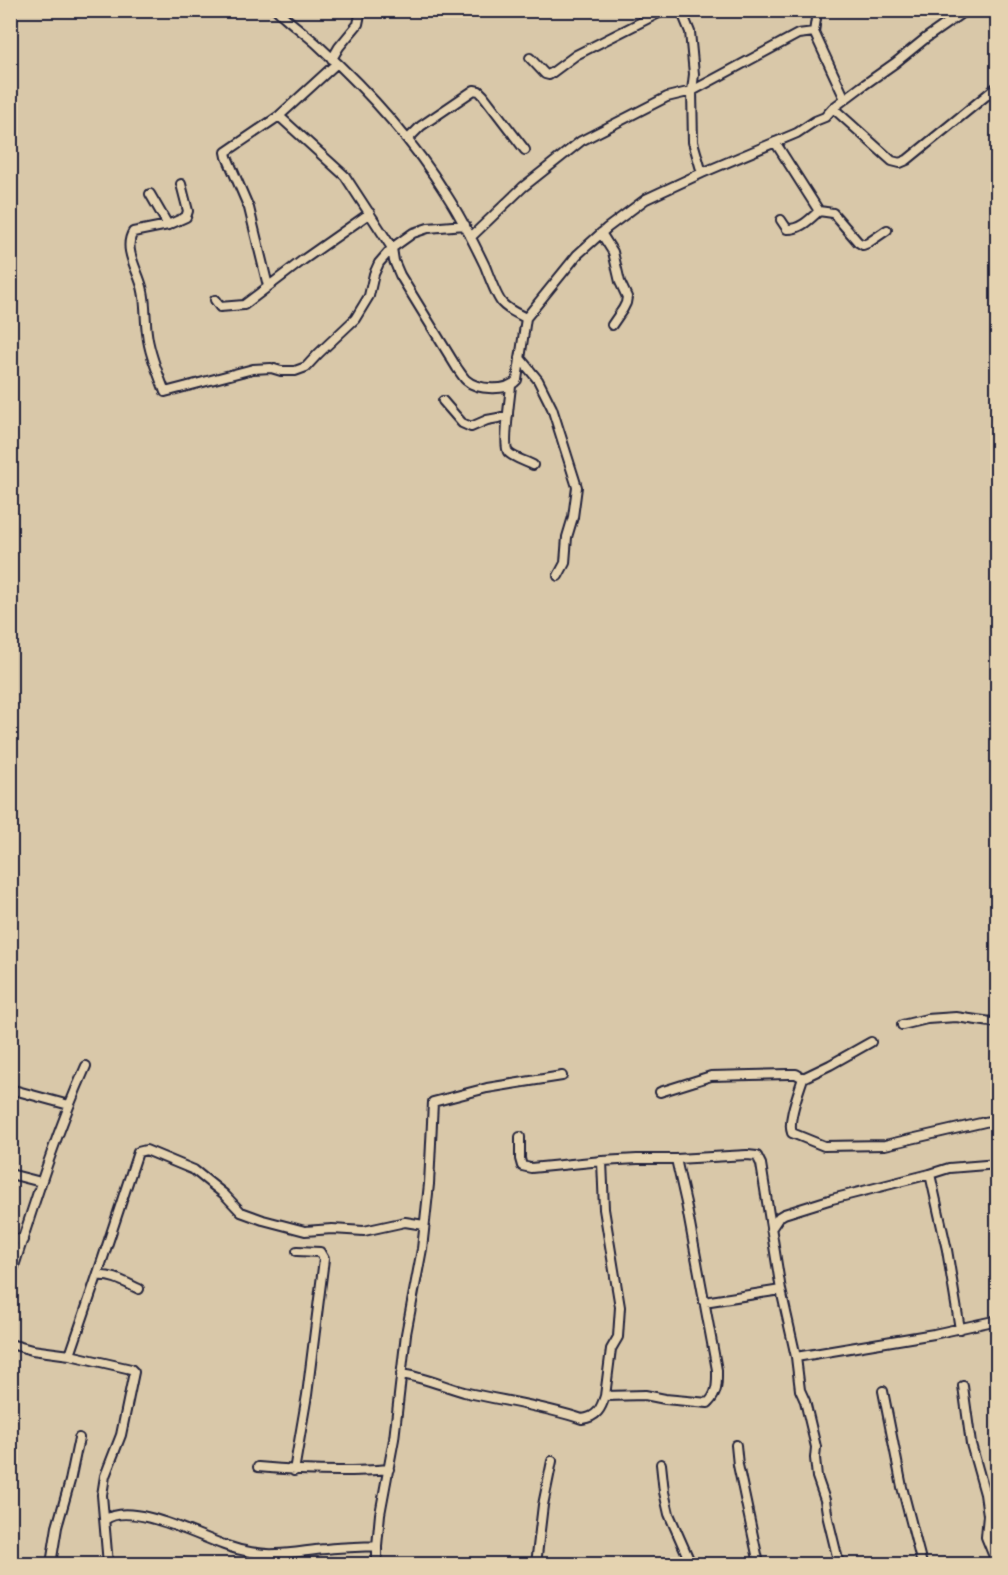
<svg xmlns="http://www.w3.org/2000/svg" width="1008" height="1575" font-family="'Balsamiq Sans',sans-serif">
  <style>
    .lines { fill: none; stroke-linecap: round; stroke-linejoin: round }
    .minor-casing { stroke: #22223b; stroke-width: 12 }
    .minor { stroke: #e5d3b0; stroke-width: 8 }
  </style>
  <rect width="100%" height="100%" fill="#d9c8a9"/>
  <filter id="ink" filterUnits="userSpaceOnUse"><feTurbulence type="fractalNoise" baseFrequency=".0167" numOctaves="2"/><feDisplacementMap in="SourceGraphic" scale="12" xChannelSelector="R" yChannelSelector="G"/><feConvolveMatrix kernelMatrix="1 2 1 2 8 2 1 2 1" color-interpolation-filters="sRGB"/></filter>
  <g filter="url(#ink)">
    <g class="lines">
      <!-- minor casing -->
      <g class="minor-casing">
        <path id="minor" d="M 277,10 C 290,23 305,33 319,46 C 367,90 412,139 446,194 C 461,217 473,241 485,266 C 489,276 496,296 502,303 C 508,310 518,314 526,318
          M 681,10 L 690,32 L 694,74 L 692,91 L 693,142 L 702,173
          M 814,32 L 845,99
          M 530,58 L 545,74 L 549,75 L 576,55 L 665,10
          M 332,59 L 339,47 L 358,24 L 361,10
          M 833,108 L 892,161 L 900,163 L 907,160 L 998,86
          M 279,116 L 345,176 L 392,248 L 394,261 L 400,275 L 457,368 C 460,372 463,377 466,380 C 477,390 507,392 517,380 L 526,318 L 577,255 L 607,228 L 646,199 L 702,173 L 797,133 L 815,121 L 825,117 L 833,108 L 861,87 L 895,63 L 926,38 L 966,10
          M 408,139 L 421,126 L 474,90 L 479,91 L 483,95 L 525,150
          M 775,142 L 819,211 L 833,213 L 858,242 L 863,245 L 868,243 L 887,230
          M 181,184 L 188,211 L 186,217 L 168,225 L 133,232 C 122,250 140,273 143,291 C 146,305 145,319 147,333 C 149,353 158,373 165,392 L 253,369 L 271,368 L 281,371 L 295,371 L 306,367 L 318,354 L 355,319 L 369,296 L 374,274 L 379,263 L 392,248 L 413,233 L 428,228 L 465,225
          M 150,194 L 168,225
          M 781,220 L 787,229 C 800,230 810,219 819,211
          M 601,233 L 613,252 L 620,282 L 627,297 L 626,303 L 623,309 L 612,325
          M 471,237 L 523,187 L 581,141 L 667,97 L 692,91 L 798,34 L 814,32 L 816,19 L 814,10
          M 268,286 L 249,208 L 227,157 L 226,152 L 279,116 L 337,63
          M 215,300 L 220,307 L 244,305 L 303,260 L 370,213
          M 520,358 L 538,380 L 552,408 L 577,487 L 573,517 L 567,537 L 565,563 L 558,576
          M 511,386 C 510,397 503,445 508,452 C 513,458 526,461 533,465
          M 443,401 L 462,423 L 471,427 L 487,420 L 498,418 L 508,415
          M 902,1025 L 927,1019 L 956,1017 L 998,1023
          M 871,1042 L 830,1065 L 803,1078 C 799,1091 787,1121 792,1133 L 824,1146 L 885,1145 L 998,1119
          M 10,1089 L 69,1105
          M 660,1092 L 711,1076 L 789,1074 L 796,1074 L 803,1078
          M 520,1137 L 520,1159 L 522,1166 L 531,1168 L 602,1161
          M 637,1159 L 676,1159 L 686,1203 L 717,1370 C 717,1383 718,1393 708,1403 L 665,1399 L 645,1395 L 605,1396 L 611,1349 L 618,1337 L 620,1307 L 604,1209 L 602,1161 Z
          M 676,1159 L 747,1155 L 757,1156 L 761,1164 L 781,1290 L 796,1357 L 800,1390 L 805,1401 L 816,1447 L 815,1458 L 817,1477 L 825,1500 L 828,1519 L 839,1564
          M 10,1174 L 41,1182
          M 771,1229 L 779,1217 L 784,1214 L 832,1199 L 930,1174
          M 10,1238 L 23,1240
          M 97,1276 L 138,1152 L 146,1150 L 194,1170 L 224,1194 L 241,1212 L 263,1220 L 305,1231 L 332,1229 L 364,1231 L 405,1222 L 424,1225
          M 10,1279 C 33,1207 55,1135 86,1066
          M 704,1302 L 781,1290
          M 960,1329 L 947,1250 L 930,1174 L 949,1168 L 998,1164
          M 10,1344 L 32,1350 L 70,1355 L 131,1369 L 134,1372 L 121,1435 L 105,1476 L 102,1495 L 108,1564
          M 70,1355 L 97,1276 C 112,1274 126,1283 139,1289
          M 796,1357 L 934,1334 L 998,1320
          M 401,1374 C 423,1377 443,1386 464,1392 C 503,1401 544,1406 582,1419 C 597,1417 601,1409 605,1396
          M 963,1386 L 971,1444 L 985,1494 L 988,1515 L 986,1537 L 997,1564
          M 883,1391 L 902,1487 L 922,1564
          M 736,1445 L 738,1465 L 759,1564
          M 661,1464 L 664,1492 L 669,1514 L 691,1564
          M 258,1467 C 301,1471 345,1473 389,1469
          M 294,1471 L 307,1395 L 324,1259 L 320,1252 L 297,1251
          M 105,1520 C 129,1500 200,1537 227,1546 C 241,1551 261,1555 276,1554 C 293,1554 310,1550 326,1549 C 343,1547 360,1547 377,1546
          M 51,1564 L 57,1527 L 70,1481 L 79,1438
          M 377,1564 L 377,1546 L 380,1514 L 394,1439 L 406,1334 L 422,1249 L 429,1184 L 433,1102 L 487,1088 L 562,1076
          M 536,1564 L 543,1505 L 552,1461"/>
      </g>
      <!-- minor -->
      <use href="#minor" class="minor"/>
    </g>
  </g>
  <!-- margin -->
  <rect width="1008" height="1575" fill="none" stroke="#e5d3b0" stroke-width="36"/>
  <rect x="18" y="18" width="972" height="1539" fill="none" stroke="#22223b" stroke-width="2" filter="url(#ink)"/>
</svg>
